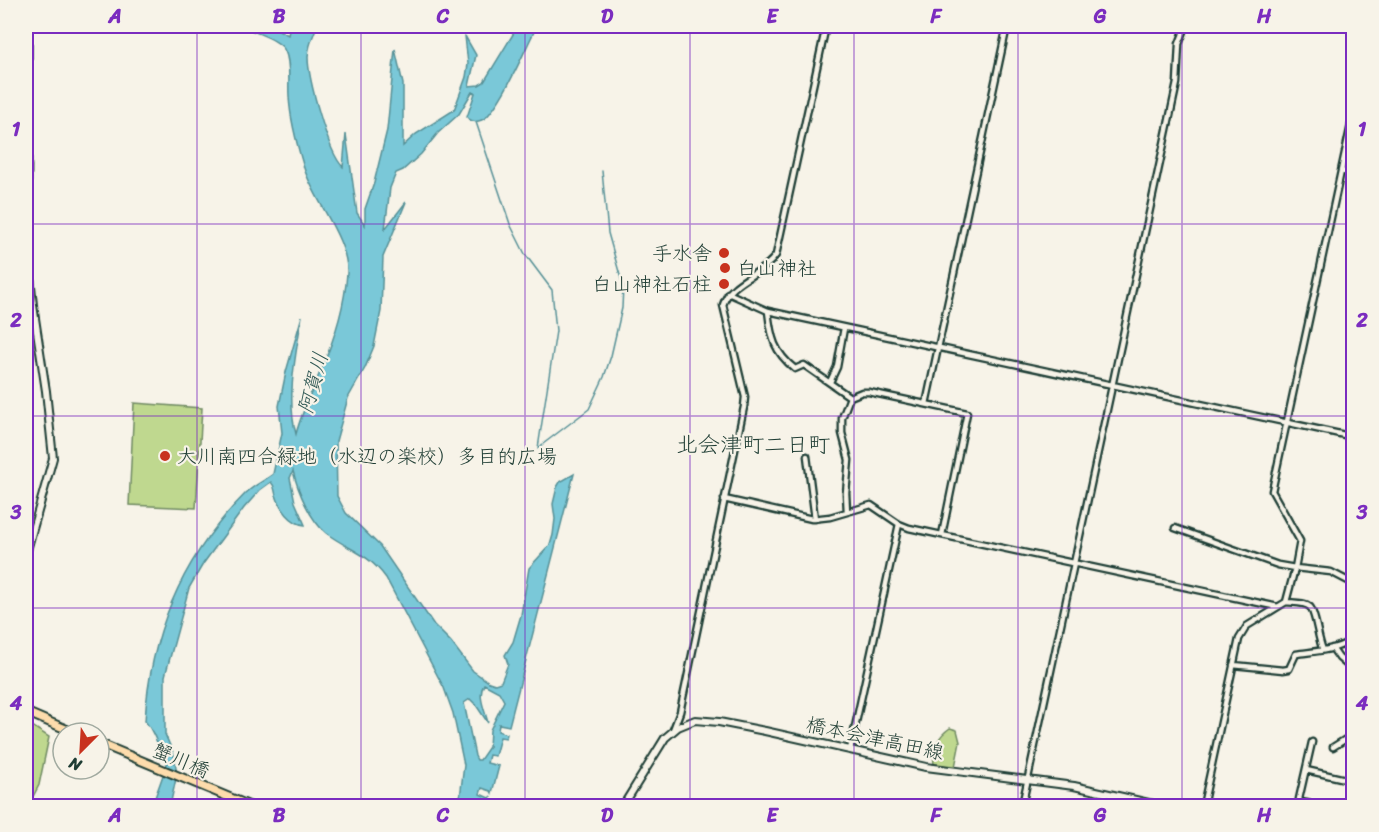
<svg xmlns="http://www.w3.org/2000/svg" width="1379" height="832" font-family="Sriracha,'Klee One',sans-serif">
  <style>
    .green { fill: #bfd88f; stroke: #6f8a62; stroke-width: 1.5 }
    .water { fill: #7ac8d8; stroke: #569096; stroke-width: 1.5; fill-rule: evenodd }
    .lines { fill: none; stroke-linecap: round; stroke-linejoin: round }
    .stream { stroke: #569096; stroke-width: 1.5 }
    .street-casing { stroke: #1f3d34; stroke-width: 9 }
    .secondary-casing { stroke: #1f3d34; stroke-width: 10 }
    .primary-casing { stroke: #1f3d34; stroke-width: 11 }
    .street { stroke: #f7f3e8; stroke-width: 4.5 }
    .secondary { stroke: #f7f3e8; stroke-width: 6 }
    .primary { stroke: #fddcac; stroke-width: 7 }
    .grid { fill: none; stroke: #7b2cbf; stroke-width: 1.5; stroke-opacity: 0.55 }
    .poi-dot { fill: #c8321e; stroke: #f7f3e8; stroke-width: 2 }
    .labels { text-anchor: middle; stroke-width: 4.5; stroke-linejoin: round; paint-order: stroke }
    .poi-label { font-size: 20px; fill: #1f3d34; stroke: #f7f3e8; text-anchor: end }
    .street-label { font-size: 20px; fill: #1f3d34; stroke: #f7f3e8 }
    .water-label { font-size: 21px; font-style: italic; fill: #315955; stroke: #f7f3e8 }
    .quarter-label { font-size: 22px; fill: #1f3d34; stroke: #f7f3e8 }
    .neatline { fill: none; stroke: #7b2cbf; stroke-width: 2 }
    .grid-label { font-size: 20px; text-anchor: middle; font-weight: bold; fill: #7b2cbf }
  </style>
  <rect width="100%" height="100%" fill="#f7f3e8"/>
  <filter id="ink" filterUnits="userSpaceOnUse"><feTurbulence type="fractalNoise" baseFrequency=".0167" numOctaves="2"/><feDisplacementMap in="SourceGraphic" scale="12" xChannelSelector="R" yChannelSelector="G"/><feConvolveMatrix kernelMatrix="1 2 1 2 8 2 1 2 1" color-interpolation-filters="sRGB"/></filter>
  <g filter="url(#ink)">
    <!-- green -->
    <path class="green" d="M 134,403 L 202,408 L 196,508 L 129,505 Z
      M 26,722 L 49,737 L 39,785 L 28,806 L 26,806 Z
      M 950,728 L 957,730 L 960,742 L 955,767 L 934,764 C 932,748 937,737 950,728 Z"/>
    <!-- water -->
    <path class="water" d="M 248,26 L 271,26 L 288,35 L 290,26 L 317,26 C 313,36 308,46 308,57 C 308,78 328,153 343,167 L 346,134 L 357,213 L 365,225 L 365,209 L 374,183 L 387,130 L 395,49 L 403,84 L 403,146 L 416,134 L 454,110 L 466,77 L 468,64 L 465,36 L 476,55 L 469,86 L 479,85 L 484,82 L 518,26 L 537,26 C 524,51 508,91 490,113 C 484,121 473,125 467,117 L 475,93 L 472,92 L 459,114 L 438,133 L 421,154 L 403,170 L 396,173 L 390,188 L 385,229 L 406,202 L 383,257 L 381,311 L 374,346 L 365,368 L 348,398 L 336,441 L 337,496 L 346,513 L 380,546 L 434,625 L 451,642 L 473,671 L 489,682 L 495,684 L 501,682 L 508,664 L 505,655 L 513,642 L 521,615 L 529,568 L 550,545 L 553,535 L 555,519 L 553,504 L 557,487 L 560,482 L 574,474 L 509,726 L 499,724 L 498,731 L 507,734 L 506,738 L 500,737 L 495,756 L 489,755 L 487,763 L 499,766 L 492,793 L 491,791 L 482,788 L 480,794 L 489,798 L 491,796 L 488,806 L 459,806 L 464,765 L 453,713 L 444,688 L 386,578 C 368,553 349,550 326,533 C 310,520 298,491 293,471 L 290,478 L 295,502 L 305,525 C 291,524 280,508 276,495 C 274,489 275,486 271,482 L 260,490 L 244,508 L 203,564 L 189,588 L 165,676 L 165,734 L 174,755 L 177,774 L 170,806 L 152,806 L 167,764 C 165,755 161,752 158,744 C 152,733 154,732 145,721 C 150,632 183,556 246,493 C 254,485 264,481 273,474 L 282,433 L 279,406 L 286,372 L 302,316 C 296,353 286,398 296,434 C 302,411 312,391 321,370 C 334,340 345,305 347,273 C 349,241 314,200 304,168 C 297,145 290,120 289,96 C 288,83 291,63 285,51 C 281,41 261,35 251,30 ZM 484,684 L 499,692 L 504,701 L 490,730 L 489,747 L 480,760 L 477,760 L 475,756 L 464,703 L 470,699 L 476,705 L 488,723 C 485,710 477,696 484,684 Z"/>
    <g class="lines">
      <!-- stream -->
      <path class="stream" d="M 476,122 L 510,224 L 525,254 L 552,290 L 556,331 L 538,448
        M 539,447 L 589,409 L 604,377 L 611,356 L 622,308 L 623,286 L 608,233 L 602,171"/>
      <!-- street casing -->
      <g class="street-casing">
        <path id="street" d="M 1354,111 L 1272,491 L 1300,541 L 1295,568 L 1331,572 L 1354,584
          M 1341,171 L 1354,174
          M 728,293 L 768,311 L 1354,437
          M 768,311 C 771,338 774,352 795,369 L 804,365 L 850,397
          M 830,382 L 837,367 L 844,328
          M 926,404 L 1007,26
          M 807,456 L 815,519
          M 724,499 L 812,519 L 830,517 L 871,505 L 899,524 L 909,528 L 1278,607
          M 847,512 L 846,493 L 849,460 L 842,433 L 842,418 L 850,397 L 862,392 L 869,392 L 967,413 L 942,535
          M 1175,528 L 1278,565 L 1295,568 L 1286,602 L 1247,626 L 1239,639 L 1203,806
          M 1286,602 C 1293,603 1305,602 1310,607 C 1316,614 1318,640 1323,650
          M 1332,648 L 1339,658 L 1354,671
          M 1233,665 L 1283,670 L 1289,669 L 1296,654 C 1315,651 1340,651 1354,637
          M 673,730 L 680,712 L 744,407 L 745,397 L 723,305 C 730,280 763,275 776,255 L 826,26
          M 1312,742 L 1299,799 L 1301,802 L 1322,806
          M 1333,747 L 1349,737 L 1354,726
          M 850,750 L 899,524
          M 1306,770 L 1354,781
          M 1022,806 L 1177,83 L 1179,44 L 1186,26"/>
      </g>
      <!-- secondary casing -->
      <g class="secondary-casing">
        <path id="secondary" d="M 26,554 L 53,458 L 46,391 L 33,305 L 27,246 L 28,26
          M 623,806 L 665,738 L 678,727 L 695,720 L 719,722 L 765,731 L 926,767 L 1074,786 L 1162,806"/>
      </g>
      <!-- primary casing -->
      <g class="primary-casing">
        <path id="primary" d="M 26,712 L 75,733
          M 99,743 L 250,806"/>
      </g>
      <!-- street -->
      <use href="#street" class="street"/>
      <!-- secondary -->
      <use href="#secondary" class="secondary"/>
      <!-- primary -->
      <use href="#primary" class="primary"/>
    </g>
  </g>
  <!-- grid -->
  <path class="grid" d="M 197,26 L 197,806M 361,26 L 361,806M 525,26 L 525,806M 690,26 L 690,806M 854,26 L 854,806M 1018,26 L 1018,806M 1182,26 L 1182,806M 26,224 L 1354,224M 26,416 L 1354,416M 26,608 L 1354,608"/>
  <!-- markers -->
  <g class="poi-dot">
    <circle cx="724" cy="253" r="6"/>
    <circle cx="725" cy="268" r="6"/>
    <circle cx="724" cy="284" r="6"/>
    <circle cx="165" cy="456" r="6"/>
  </g>
  <g class="labels">
    <!-- poi labels -->
    <g class="poi-label">
      <text x="712" y="260">手水舎</text>
      <text x="737" y="275" text-anchor="start">白山神社</text>
      <text x="712" y="291">白山神社石柱</text>
      <text x="177" y="463" text-anchor="start">大川南四合緑地（水辺の楽校）多目的広場</text>
    </g>
    <!-- street labels -->
    <g class="street-label">
      <text transform="translate(875 738) rotate(12)" y="7">橋本会津高田線</text>
      <text transform="translate(181 760) rotate(23)" y="7">蟹川橋</text>
    </g>
    <!-- water labels -->
    <g class="water-label">
      <text transform="translate(313 383) rotate(-75)" y="7">阿賀川</text>
    </g>
    <!-- quarter labels -->
    <g class="quarter-label">
      <text x="753" y="452">北会津町二日町</text>
    </g>
  </g>
  <!-- margin -->
  <rect width="1379" height="832" fill="none" stroke="#f7f3e8" stroke-width="66"/>
  <!-- north arrow -->
  <g transform="translate(81 751) rotate(204)"><circle r="28" fill="#f7f3e8" stroke="#a1aaa0" stroke-width="1.5"/>
  <path d="M0-4.5L10 22L0 15L-10 22Z" fill="#c8321e"/>
  <text y="-9" font-size="16" font-weight="bold" text-anchor="middle" fill="#1f3d34">N</text>
  </g>
  <rect x="33" y="33" width="1313" height="766" class="neatline"/>
  <g class="grid-label">
    <text x="115" y="23">A</text>
    <text x="279" y="23">B</text>
    <text x="443" y="23">C</text>
    <text x="607" y="23">D</text>
    <text x="772" y="23">E</text>
    <text x="936" y="23">F</text>
    <text x="1100" y="23">G</text>
    <text x="1264" y="23">H</text>
    <text x="16" y="136">1</text>
    <text x="1362" y="136">1</text>
    <text x="16" y="327">2</text>
    <text x="1362" y="327">2</text>
    <text x="16" y="519">3</text>
    <text x="1362" y="519">3</text>
    <text x="16" y="710">4</text>
    <text x="1362" y="710">4</text>
    <text x="115" y="822">A</text>
    <text x="279" y="822">B</text>
    <text x="443" y="822">C</text>
    <text x="607" y="822">D</text>
    <text x="772" y="822">E</text>
    <text x="936" y="822">F</text>
    <text x="1100" y="822">G</text>
    <text x="1264" y="822">H</text>
  </g>
</svg>
